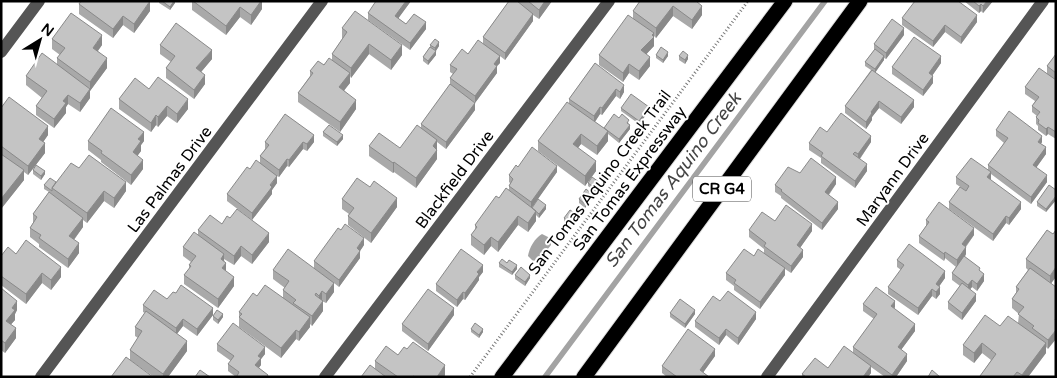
<svg xmlns="http://www.w3.org/2000/svg" width="1057" height="378" font-family="'Varela Round',sans-serif">
  <style>
    .water { fill: #a3a3a3 }
    .lines { fill: none; stroke-linecap: round; stroke-linejoin: round }
    .stream { stroke: #a3a3a3; stroke-width: 5.5 }
    .highway-casing { stroke: #dbdbdb; stroke-width: 17 }
    .path { stroke: #777; stroke-width: 3; stroke-dasharray: 1 2.5; stroke-linecap: butt }
    .minor { stroke: #555; stroke-width: 12 }
    .highway { stroke: #000; stroke-width: 15 }
    .wall { fill: #a9a9a9 }
    .shaded-wall { fill: #898989 }
    .building { fill: #c4c4c4; stroke: #898989 }
    .labels { text-anchor: middle; stroke-width: 4; stroke-linejoin: round; paint-order: stroke }
    .shield { fill: #fff; stroke: #4c4c4c; stroke-width: 1 }
    .shield-label { font-size: 15px; font-weight: bold; fill: #000 }
    .street-label { font-size: 16px; fill: #000; stroke: #fff }
    .water-label { font-size: 18px; font-style: italic; fill: #444; stroke: #fff }
  </style>
  <rect width="100%" height="100%" fill="#fff"/>
  <!-- water -->
  <path class="water" d="M 542,234 L 550,238 L 551,245 L 540,259 L 533,261 L 528,256 C 529,248 535,238 542,234 Z"/>
  <g class="lines">
    <!-- stream -->
    <path class="stream" d="M 545,377 L 825,1"/>
    <!-- highway casing -->
    <g class="highway-casing">
      <path id="highway" d="M 502,377 L 785,1
        M 584,377 L 860,1"/>
    </g>
    <!-- path -->
    <path class="path" d="M 470,377 L 748,1"/>
    <!-- minor -->
    <path class="minor" d="M 1,52 L 39,1
      M 41,377 L 322,1
      M 325,377 L 609,1
      M 767,377 L 1043,1"/>
    <!-- highway -->
    <use href="#highway" class="highway"/>
  </g>
  <!-- wall -->
  <path class="wall" d="M 159,1 L 175,1 L 175,3 L 170,10 L 159,3 Z
    M 192,1 L 262,1 L 262,9 L 251,25 L 240,17 L 226,35 L 192,10 Z
    M 411,1 L 398,18 L 406,24 L 426,29 L 410,50 L 368,20 L 368,13 Z
    M 509,1 L 552,1 L 539,19 L 533,15 L 533,21 L 505,60 L 500,56 L 500,63 L 497,66 L 497,73 L 475,103 L 475,110 L 446,149 L 437,142 L 437,159 L 416,188 L 394,172 L 393,173 L 369,156 L 369,146 L 400,148 L 421,128 L 421,124 L 450,85 L 450,78 L 453,74 L 450,72 L 450,65 L 483,44 L 483,37 Z
    M 640,1 L 697,1 L 702,15 L 692,29 L 673,16 L 656,38 L 654,36 L 654,46 L 646,54 L 650,66 L 639,80 L 629,73 L 623,82 L 599,65 L 599,55 L 633,18 L 633,11 Z
    M 964,1 L 993,1 L 983,13 L 981,11 L 979,13 Z
    M 79,4 L 150,11 L 134,33 L 123,25 L 113,38 L 79,14 Z
    M 902,18 L 977,22 L 961,44 L 945,32 L 933,47 L 902,25 Z
    M 342,28 L 402,55 L 391,70 L 369,54 L 351,78 L 350,76 L 350,83 L 344,90 L 356,109 L 340,132 L 298,102 L 298,93 L 310,76 L 310,71 L 332,60 L 332,54 L 343,38 L 342,38 Z
    M 904,35 L 886,59 L 884,58 L 884,60 L 875,72 L 914,107 L 901,124 L 879,108 L 872,117 L 872,120 L 866,129 L 845,113 L 845,106 L 871,70 L 865,66 L 865,62 L 874,50 L 874,44 Z
    M 52,39 L 102,45 L 98,51 L 107,68 L 90,91 L 90,98 L 80,112 L 68,104 L 66,107 L 66,113 L 54,128 L 36,115 L 36,106 L 42,98 L 26,85 L 26,76 L 57,64 L 57,58 L 60,55 L 52,49 Z
    M 160,45 L 212,59 L 201,72 L 205,84 L 194,99 L 166,78 L 166,68 L 171,62 L 160,54 Z
    M 430,45 L 439,46 L 436,51 L 436,55 L 428,65 L 423,61 L 423,57 L 430,47 Z
    M 1056,54 L 1056,139 L 1048,134 L 1046,136 L 1038,130 L 1038,126 L 1036,124 L 1036,117 L 1037,116 L 1032,112 L 1032,106 L 1035,101 L 1025,94 L 1025,87 L 1047,73 L 1047,66 Z
    M 656,55 L 668,56 L 663,63 L 656,58 Z
    M 679,56 L 688,59 L 685,64 L 679,60 Z
    M 595,63 L 624,92 L 620,99 L 616,96 L 602,115 L 600,114 L 595,122 L 604,128 L 619,118 L 629,123 L 628,124 L 630,129 L 619,143 L 608,134 L 608,141 L 597,155 L 581,144 L 578,148 L 596,171 L 585,186 L 538,151 L 538,141 L 569,103 L 569,99 Z
    M 941,63 L 932,76 L 933,83 L 923,96 L 892,74 L 892,67 Z
    M 149,89 L 188,109 L 177,123 L 167,116 L 158,127 L 156,125 L 151,132 L 119,109 L 119,99 Z
    M 1,108 L 48,135 L 43,142 L 45,153 L 28,175 L 24,172 L 24,180 L 1,209 Z
    M 621,108 L 649,111 L 639,124 L 621,111 Z
    M 996,130 L 1042,142 L 1041,144 L 1046,154 L 1036,168 L 1047,182 L 1031,204 L 991,174 L 990,180 L 1021,209 L 1009,225 L 1006,223 L 993,241 L 949,209 L 949,202 L 966,191 L 956,184 L 956,177 L 988,170 L 988,165 L 1004,143 L 996,136 Z
    M 323,132 L 343,139 L 337,146 L 323,136 Z
    M 827,132 L 871,142 L 860,159 L 867,171 L 855,188 L 821,163 L 821,158 L 809,150 L 809,143 Z
    M 88,141 L 144,141 L 141,145 L 141,151 L 137,156 L 143,169 L 131,185 L 101,162 L 101,160 L 88,150 Z
    M 265,142 L 314,142 L 307,151 L 303,149 L 289,167 L 287,166 L 279,177 L 277,176 L 277,183 L 272,190 L 272,194 L 252,220 L 227,201 L 227,194 L 250,169 L 260,163 L 260,156 L 265,149 Z
    M 518,167 L 557,172 L 531,208 L 546,209 L 539,218 L 536,215 L 536,221 L 528,232 L 518,225 L 498,252 L 491,246 L 484,255 L 471,245 L 471,235 L 475,230 L 475,225 L 499,198 L 509,189 L 509,186 L 510,183 L 509,182 L 509,175 Z
    M 79,168 L 126,191 L 114,208 L 104,201 L 87,223 L 83,220 L 83,227 L 74,240 L 79,253 L 68,268 L 39,247 L 39,244 L 30,237 L 30,228 L 33,223 L 33,214 L 49,192 L 44,189 L 44,185 L 56,182 Z
    M 33,170 L 45,174 L 41,180 L 33,174 Z
    M 800,173 L 836,184 L 829,195 L 838,209 L 822,230 L 781,198 L 781,196 L 775,192 L 775,185 Z
    M 588,183 L 599,186 L 595,192 L 588,186 Z
    M 370,187 L 397,207 L 371,243 L 348,225 L 348,216 L 349,214 L 342,209 L 342,199 Z
    M 1056,190 L 1056,200 L 1046,212 L 1037,206 L 1037,202 Z
    M 592,198 L 585,208 L 579,203 L 579,199 Z
    M 564,218 L 576,218 L 570,227 L 564,222 Z
    M 926,220 L 974,235 L 966,247 L 966,254 L 965,257 L 980,271 L 984,281 L 977,291 L 972,287 L 970,289 L 976,301 L 962,320 L 948,309 L 948,302 L 960,286 L 952,280 L 952,273 L 956,267 L 945,258 L 944,261 L 919,243 L 919,236 L 926,226 Z
    M 775,221 L 812,231 L 800,248 L 803,257 L 791,273 L 785,269 L 785,275 L 760,309 L 734,290 L 734,286 L 726,280 L 726,273 L 754,256 L 764,253 L 764,249 L 749,237 L 749,230 Z
    M 222,224 L 269,242 L 252,264 L 241,256 L 234,265 L 224,259 L 226,271 L 234,286 L 218,308 L 184,284 L 184,275 L 189,269 L 189,265 L 191,262 L 183,256 L 183,247 L 198,235 L 198,230 Z
    M 1047,230 L 1051,283 L 1048,349 L 1046,347 L 1046,353 L 1028,377 L 980,377 L 991,360 L 982,353 L 974,363 L 963,355 L 963,345 L 1000,326 L 1018,323 L 1019,314 L 1012,308 L 1012,299 L 1016,293 L 1016,287 L 1028,270 L 1026,268 L 1026,259 Z
    M 364,245 L 360,251 L 360,258 L 339,287 L 334,283 L 334,292 L 326,303 L 322,301 L 323,311 L 312,326 L 310,324 L 310,327 L 299,341 L 296,339 L 281,358 L 239,327 L 239,312 L 257,296 L 283,298 L 283,290 L 285,288 L 273,279 L 273,270 L 314,268 L 314,261 Z
    M 16,254 L 61,277 L 51,290 L 42,283 L 26,304 L 1,285 L 1,256 Z
    M 897,260 L 945,278 L 939,286 L 940,294 L 936,299 L 932,296 L 918,315 L 888,294 L 888,287 L 901,270 L 897,267 Z
    M 499,263 L 517,269 L 512,275 L 499,267 Z
    M 483,272 L 479,277 L 479,280 L 465,300 L 463,299 L 457,307 L 436,291 L 436,284 Z
    M 515,275 L 530,278 L 525,286 L 515,279 Z
    M 1,288 L 17,310 L 15,314 L 15,320 L 11,324 L 16,338 L 5,353 L 1,350 Z
    M 167,299 L 213,315 L 197,336 L 183,326 L 177,334 L 187,351 L 168,377 L 154,377 L 130,360 L 130,350 L 138,338 L 135,336 L 135,327 L 145,313 L 143,312 L 143,305 Z
    M 720,301 L 756,319 L 738,345 L 726,335 L 719,345 L 695,327 L 695,321 Z
    M 863,304 L 895,307 L 894,309 L 915,331 L 901,350 L 907,361 L 896,377 L 885,377 L 871,367 L 871,373 L 868,377 L 802,377 L 802,374 L 828,368 L 853,353 L 853,347 L 874,319 L 863,311 Z
    M 670,313 L 695,314 L 685,328 L 670,317 Z
    M 454,315 L 428,351 L 402,331 L 402,324 Z
    M 213,316 L 223,317 L 218,324 L 213,320 Z
    M 471,329 L 483,332 L 479,338 L 471,332 Z
    M 217,344 L 265,354 L 261,359 L 261,365 L 259,368 L 268,377 L 236,377 L 228,371 L 228,364 L 231,361 L 217,351 Z
    M 398,355 L 445,375 L 444,377 L 361,377 L 375,369 L 375,361 Z
    M 715,356 L 703,372 L 709,377 L 667,377 L 662,373 L 662,366 Z"/>
  <!-- shaded-wall -->
  <path class="shaded-wall" d="M 150,1 L 150,11 L 134,33 L 134,24 Z
    M 173,1 L 175,1 L 175,3 L 170,10 L 170,7 Z
    M 261,1 L 262,1 L 262,9 L 251,25 L 251,15 Z
    M 406,1 L 411,1 L 395,23 L 395,16 Z
    M 545,1 L 552,1 L 539,19 L 539,10 Z
    M 987,1 L 993,1 L 983,13 L 983,6 Z
    M 981,4 L 981,11 L 979,13 L 979,6 Z
    M 673,6 L 673,16 L 656,38 L 656,28 Z
    M 702,6 L 702,15 L 692,29 L 692,20 Z
    M 240,7 L 240,17 L 226,35 L 226,26 Z
    M 533,14 L 533,21 L 505,60 L 505,53 Z
    M 977,15 L 977,22 L 961,44 L 961,37 Z
    M 123,16 L 123,25 L 113,38 L 113,29 Z
    M 426,22 L 426,29 L 410,50 L 410,43 Z
    M 945,25 L 945,32 L 933,47 L 933,41 Z
    M 904,28 L 904,35 L 886,59 L 886,53 Z
    M 654,33 L 654,46 L 641,60 L 641,50 Z
    M 102,35 L 102,45 L 93,57 L 93,48 Z
    M 439,42 L 439,46 L 435,52 L 435,48 Z
    M 369,44 L 369,54 L 351,78 L 351,68 Z
    M 402,45 L 402,55 L 391,70 L 391,60 Z
    M 212,50 L 212,59 L 196,78 L 196,68 Z
    M 436,51 L 436,55 L 428,65 L 428,61 Z
    M 668,52 L 668,56 L 663,63 L 663,60 Z
    M 688,55 L 688,59 L 685,64 L 685,60 Z
    M 500,56 L 500,63 L 497,66 L 497,73 L 475,103 L 475,110 L 446,149 L 446,142 L 475,103 L 475,96 L 494,64 Z
    M 884,56 L 884,60 L 875,73 L 875,69 Z
    M 941,56 L 941,63 L 929,80 L 929,73 Z
    M 650,57 L 650,66 L 639,80 L 639,71 Z
    M 107,58 L 107,68 L 90,91 L 90,98 L 80,112 L 80,103 L 90,89 L 90,82 Z
    M 629,64 L 629,73 L 623,82 L 623,73 Z
    M 350,73 L 350,83 L 339,97 L 339,87 Z
    M 205,75 L 205,84 L 194,99 L 194,90 Z
    M 933,76 L 933,83 L 923,96 L 923,90 Z
    M 624,85 L 624,92 L 620,99 L 620,92 Z
    M 616,89 L 616,96 L 602,115 L 602,108 Z
    M 68,95 L 68,104 L 66,107 L 66,113 L 54,128 L 54,119 L 63,101 Z
    M 188,99 L 188,109 L 177,123 L 177,114 Z
    M 356,100 L 356,109 L 340,132 L 340,122 Z
    M 914,100 L 914,107 L 901,124 L 901,117 Z
    M 879,101 L 879,108 L 872,117 L 872,120 L 866,129 L 866,122 L 871,112 Z
    M 167,106 L 167,116 L 158,127 L 158,117 Z
    M 600,107 L 600,114 L 594,123 L 594,116 Z
    M 649,107 L 649,111 L 639,124 L 639,121 Z
    M 156,115 L 156,125 L 151,132 L 151,123 Z
    M 630,125 L 630,129 L 619,143 L 619,139 Z
    M 48,126 L 48,135 L 39,148 L 39,139 Z
    M 1048,127 L 1048,134 L 1046,136 L 1046,129 Z
    M 608,131 L 608,141 L 597,155 L 597,146 Z
    M 144,132 L 144,141 L 141,145 L 141,151 L 133,162 L 133,152 L 138,139 Z
    M 581,134 L 581,144 L 573,154 L 573,144 Z
    M 314,135 L 314,142 L 307,151 L 307,144 Z
    M 343,135 L 343,139 L 337,146 L 337,142 Z
    M 871,136 L 871,142 L 858,161 L 858,154 Z
    M 1042,136 L 1042,142 L 1038,148 L 1038,142 Z
    M 437,140 L 437,159 L 416,188 L 416,178 L 433,146 Z
    M 303,142 L 303,149 L 289,167 L 289,160 Z
    M 45,143 L 45,153 L 28,175 L 28,166 Z
    M 1046,147 L 1046,154 L 1033,172 L 1033,165 Z
    M 287,159 L 287,166 L 279,177 L 279,170 Z
    M 143,160 L 143,169 L 131,185 L 131,175 Z
    M 596,161 L 596,171 L 585,186 L 585,176 Z
    M 394,162 L 394,172 L 393,173 L 393,163 Z
    M 867,164 L 867,171 L 855,188 L 855,181 Z
    M 557,166 L 557,172 L 531,209 L 531,202 Z
    M 24,170 L 24,180 L 1,209 L 1,199 Z
    M 45,171 L 45,174 L 41,180 L 41,176 Z
    M 991,172 L 991,179 L 987,184 L 987,177 Z
    M 1047,175 L 1047,182 L 1031,204 L 1031,197 Z
    M 277,176 L 277,183 L 272,190 L 272,194 L 252,220 L 252,213 Z
    M 836,177 L 836,184 L 825,199 L 825,192 Z
    M 126,182 L 126,191 L 114,208 L 114,198 Z
    M 599,182 L 599,186 L 595,192 L 595,188 Z
    M 104,191 L 104,201 L 87,223 L 87,213 Z
    M 592,194 L 592,198 L 585,208 L 585,204 Z
    M 1056,196 L 1056,200 L 1046,212 L 1046,209 Z
    M 397,198 L 397,207 L 371,243 L 371,233 Z
    M 838,202 L 838,209 L 822,230 L 822,223 Z
    M 1021,202 L 1021,209 L 1009,225 L 1009,218 Z
    M 546,205 L 546,209 L 539,218 L 539,214 Z
    M 536,211 L 536,221 L 528,232 L 528,223 Z
    M 576,214 L 576,218 L 570,227 L 570,223 Z
    M 518,216 L 518,225 L 498,252 L 498,242 Z
    M 1006,216 L 1006,223 L 993,241 L 993,234 Z
    M 83,218 L 83,227 L 69,246 L 69,236 Z
    M 812,224 L 812,231 L 797,252 L 797,245 Z
    M 974,228 L 974,235 L 962,251 L 962,244 Z
    M 269,233 L 269,242 L 252,264 L 252,255 Z
    M 491,237 L 491,246 L 484,255 L 484,245 Z
    M 364,238 L 364,245 L 360,251 L 360,258 L 339,287 L 339,280 L 357,248 Z
    M 79,243 L 79,253 L 68,268 L 68,259 Z
    M 241,246 L 241,256 L 234,265 L 234,256 Z
    M 966,247 L 966,254 L 957,267 L 957,260 Z
    M 803,250 L 803,257 L 791,273 L 791,266 Z
    M 945,252 L 945,258 L 944,261 L 944,254 Z
    M 224,254 L 224,264 L 221,259 Z
    M 226,263 L 226,272 L 222,268 Z
    M 483,265 L 483,272 L 479,277 L 479,280 L 465,300 L 465,293 L 477,272 Z
    M 517,265 L 517,269 L 512,275 L 512,272 Z
    M 61,267 L 61,277 L 51,290 L 51,280 Z
    M 1056,267 L 1056,277 L 1050,285 L 1050,276 Z
    M 785,268 L 785,275 L 760,309 L 760,302 Z
    M 945,271 L 945,278 L 936,291 L 936,284 Z
    M 42,273 L 42,283 L 26,304 L 26,294 Z
    M 984,274 L 984,281 L 977,291 L 977,284 Z
    M 530,275 L 530,278 L 525,286 L 525,282 Z
    M 234,277 L 234,286 L 218,308 L 218,299 Z
    M 972,280 L 972,287 L 968,292 L 968,285 Z
    M 334,283 L 334,292 L 326,303 L 326,294 Z
    M 940,287 L 940,294 L 936,299 L 936,292 Z
    M 932,289 L 932,296 L 918,315 L 918,308 Z
    M 322,291 L 322,301 L 319,305 L 319,296 Z
    M 463,292 L 463,299 L 457,307 L 457,300 Z
    M 976,294 L 976,301 L 962,320 L 962,313 Z
    M 17,301 L 17,310 L 15,314 L 15,320 L 6,330 L 6,321 L 12,308 Z
    M 323,301 L 323,311 L 312,326 L 312,316 Z
    M 895,301 L 895,307 L 891,313 L 891,306 Z
    M 213,308 L 213,315 L 197,336 L 197,329 Z
    M 454,308 L 454,315 L 428,351 L 428,344 Z
    M 695,310 L 695,314 L 685,328 L 685,324 Z
    M 756,312 L 756,319 L 738,345 L 738,338 Z
    M 223,314 L 223,317 L 218,324 L 218,320 Z
    M 310,317 L 310,327 L 299,341 L 299,332 Z
    M 183,319 L 183,326 L 176,335 L 176,328 Z
    M 915,324 L 915,331 L 898,354 L 898,347 Z
    M 16,328 L 16,338 L 5,353 L 5,343 Z
    M 483,329 L 483,332 L 479,338 L 479,335 Z
    M 726,329 L 726,335 L 719,345 L 719,338 Z
    M 296,330 L 296,339 L 281,358 L 281,348 Z
    M 1056,330 L 1056,339 L 1048,349 L 1048,340 Z
    M 187,341 L 187,351 L 168,377 L 163,377 L 163,374 Z
    M 982,343 L 982,353 L 974,363 L 974,353 Z
    M 1046,343 L 1046,353 L 1028,377 L 1022,377 L 1022,375 Z
    M 265,347 L 265,354 L 261,359 L 261,365 L 255,372 L 255,365 L 258,356 Z
    M 715,349 L 715,356 L 700,377 L 700,370 Z
    M 907,354 L 907,361 L 896,377 L 892,377 L 892,375 Z
    M 445,365 L 445,375 L 444,377 L 437,377 Z
    M 871,366 L 871,373 L 868,377 L 863,377 Z"/>
  <!-- building -->
  <path class="building" d="M 81,1 L 150,1 L 134,24 L 123,16 L 113,29 L 79,4 Z
    M 162,1 L 174,1 L 170,7 Z
    M 193,1 L 261,1 L 251,15 L 240,7 L 226,26 Z
    M 376,1 L 406,1 L 395,16 L 406,24 L 414,14 L 426,22 L 410,43 L 368,13 Z
    M 509,1 L 517,1 L 533,14 L 505,53 L 483,37 Z
    M 528,1 L 545,1 L 539,10 Z
    M 640,1 L 696,1 L 702,6 L 692,20 L 673,6 L 656,28 L 633,11 Z
    M 915,1 L 958,1 L 977,15 L 961,37 L 945,25 L 933,41 L 902,18 Z
    M 973,1 L 987,1 L 983,6 L 981,4 L 979,6 Z
    M 355,11 L 402,45 L 391,60 L 369,44 L 351,68 L 332,54 L 347,32 L 342,28 Z
    M 71,13 L 102,35 L 93,48 L 107,58 L 90,82 L 57,58 L 65,48 L 52,39 Z
    M 628,15 L 654,33 L 652,35 L 654,37 L 641,50 L 650,57 L 639,71 L 629,64 L 623,73 L 599,55 Z
    M 892,19 L 904,28 L 886,53 L 874,44 Z
    M 176,23 L 212,50 L 196,68 L 205,75 L 194,90 L 166,68 L 175,56 L 160,45 Z
    M 914,37 L 941,56 L 929,73 L 933,76 L 923,90 L 892,67 Z
    M 435,39 L 439,42 L 435,48 L 430,45 Z
    M 478,40 L 500,56 L 494,64 L 497,66 L 475,96 L 450,78 L 457,69 L 450,65 L 462,49 L 468,54 Z
    M 430,47 L 436,51 L 428,61 L 423,57 Z
    M 661,47 L 668,52 L 663,60 L 656,55 Z
    M 875,49 L 884,56 L 875,69 L 865,62 Z
    M 683,51 L 688,55 L 685,60 L 679,56 Z
    M 42,53 L 90,89 L 80,103 L 68,95 L 63,101 L 66,103 L 54,119 L 36,106 L 47,91 L 26,76 Z
    M 1056,54 L 1056,73 L 1047,66 Z
    M 329,58 L 350,73 L 339,87 L 356,100 L 340,122 L 298,93 L 313,73 L 310,71 L 318,61 L 324,65 Z
    M 595,63 L 624,85 L 620,92 L 616,89 L 602,108 L 600,107 L 594,116 L 569,99 Z
    M 1039,68 L 1056,80 L 1056,132 L 1048,127 L 1046,129 L 1038,123 L 1039,120 L 1036,117 L 1040,112 L 1032,106 L 1039,97 L 1025,87 Z
    M 872,70 L 914,100 L 901,117 L 879,101 L 871,112 L 872,113 L 866,122 L 845,106 Z
    M 158,77 L 188,99 L 177,114 L 167,106 L 158,117 L 156,115 L 151,123 L 119,99 L 135,78 L 149,89 Z
    M 450,84 L 475,103 L 446,142 L 421,124 Z
    M 631,94 L 649,107 L 639,121 L 621,108 Z
    M 9,97 L 48,126 L 39,139 L 45,143 L 28,166 L 1,146 L 1,108 Z
    M 567,102 L 608,131 L 597,146 L 581,134 L 573,144 L 596,161 L 585,176 L 538,141 Z
    M 111,108 L 144,132 L 138,139 L 141,141 L 133,152 L 143,160 L 131,175 L 101,153 L 102,151 L 88,141 Z
    M 1009,111 L 1042,136 L 1038,142 L 1046,147 L 1033,165 L 1047,175 L 1031,197 L 988,165 L 1008,138 L 996,130 Z
    M 841,113 L 871,136 L 858,154 L 855,152 L 853,154 L 867,164 L 855,181 L 821,156 L 823,153 L 809,143 L 820,127 L 827,132 Z
    M 285,114 L 314,135 L 307,144 L 303,142 L 289,160 L 287,159 L 279,170 L 260,156 L 269,145 L 265,142 Z
    M 614,114 L 619,118 L 622,114 L 629,120 L 627,123 L 630,125 L 619,139 L 604,128 Z
    M 329,125 L 343,135 L 337,142 L 323,132 Z
    M 417,125 L 437,140 L 433,146 L 437,150 L 416,178 L 394,162 L 393,163 L 369,146 L 379,133 L 400,148 Z
    M 532,147 L 557,166 L 531,202 L 509,186 L 513,179 L 509,175 L 516,165 L 518,167 Z
    M 1,154 L 24,170 L 1,199 Z
    M 89,155 L 126,182 L 114,198 L 104,191 L 87,213 L 52,188 L 71,163 L 79,168 Z
    M 811,158 L 836,177 L 825,192 L 838,202 L 822,223 L 781,191 L 782,190 L 775,185 L 788,167 L 800,173 Z
    M 971,158 L 991,172 L 987,177 L 1021,202 L 1009,218 L 1006,216 L 993,234 L 949,202 L 960,187 L 966,191 L 969,186 L 956,177 Z
    M 256,160 L 277,176 L 270,185 L 272,187 L 252,213 L 227,194 L 247,167 L 250,169 Z
    M 36,165 L 45,171 L 41,176 L 33,170 Z
    M 592,177 L 599,182 L 595,188 L 588,183 Z
    M 50,178 L 56,182 L 52,188 L 52,191 L 44,185 Z
    M 357,178 L 370,187 L 374,181 L 397,198 L 371,233 L 348,216 L 354,208 L 342,199 Z
    M 1049,185 L 1056,190 L 1056,196 L 1046,209 L 1037,202 Z
    M 506,188 L 536,211 L 528,223 L 518,216 L 498,242 L 491,237 L 484,245 L 471,235 L 477,227 L 475,225 L 496,196 L 499,198 Z
    M 586,189 L 592,194 L 585,204 L 579,199 Z
    M 49,192 L 83,218 L 69,236 L 79,243 L 68,259 L 39,238 L 41,235 L 30,228 L 37,217 L 33,214 Z
    M 538,199 L 546,205 L 539,214 L 532,208 Z
    M 939,202 L 974,228 L 962,244 L 966,247 L 957,260 L 945,252 L 944,254 L 919,236 L 929,222 L 926,220 Z
    M 786,205 L 812,224 L 797,245 L 803,250 L 791,266 L 764,246 L 766,243 L 749,230 L 762,212 L 775,221 Z
    M 237,209 L 269,233 L 252,255 L 241,246 L 234,256 L 198,230 L 210,215 L 222,224 L 227,216 L 230,218 Z
    M 570,210 L 576,214 L 570,223 L 564,218 Z
    M 345,224 L 364,238 L 357,248 L 360,251 L 339,280 L 314,261 L 338,228 L 341,230 Z
    M 1047,230 L 1053,234 L 1056,230 L 1056,267 L 1050,276 L 1026,259 Z
    M 194,232 L 224,254 L 221,259 L 226,263 L 222,268 L 234,277 L 218,299 L 184,275 L 191,266 L 189,265 L 196,256 L 183,247 Z
    M 26,240 L 61,267 L 51,280 L 42,273 L 26,294 L 1,276 L 1,256 L 8,247 L 16,254 Z
    M 909,244 L 945,271 L 936,284 L 940,287 L 936,292 L 932,289 L 918,308 L 888,287 L 904,265 L 897,260 Z
    M 288,249 L 334,283 L 326,294 L 322,291 L 319,296 L 316,293 L 315,295 L 323,301 L 312,316 L 293,303 L 296,300 L 283,290 L 289,281 L 273,270 Z
    M 461,249 L 483,265 L 477,272 L 479,274 L 465,293 L 463,292 L 457,300 L 436,284 Z
    M 744,249 L 754,256 L 758,249 L 785,268 L 760,302 L 734,283 L 736,280 L 726,273 Z
    M 964,256 L 980,268 L 979,270 L 984,274 L 977,284 L 972,280 L 968,285 L 952,273 Z
    M 502,259 L 507,263 L 509,260 L 517,265 L 512,272 L 499,263 Z
    M 521,267 L 530,275 L 525,282 L 515,275 Z
    M 1030,268 L 1056,287 L 1056,318 L 1055,320 L 1056,320 L 1056,330 L 1048,340 L 1032,328 L 1034,326 L 1018,314 L 1024,307 L 1012,299 L 1019,289 L 1016,287 Z
    M 962,283 L 976,294 L 962,313 L 948,302 Z
    M 181,285 L 213,308 L 197,329 L 183,319 L 176,328 L 143,305 L 154,290 L 167,299 L 173,292 L 176,293 Z
    M 265,285 L 310,317 L 299,332 L 296,330 L 281,348 L 239,317 L 242,314 L 239,312 L 253,293 L 257,296 Z
    M 876,287 L 895,301 L 891,306 L 915,324 L 898,347 L 907,354 L 892,375 L 853,347 L 877,314 L 863,304 Z
    M 1,288 L 17,301 L 12,308 L 15,310 L 6,321 L 16,328 L 5,343 L 1,340 Z
    M 428,289 L 454,308 L 428,344 L 402,324 Z
    M 728,291 L 756,312 L 738,338 L 726,329 L 719,338 L 695,321 L 713,296 L 720,301 Z
    M 680,299 L 695,310 L 685,324 L 670,313 Z
    M 217,310 L 223,314 L 218,320 L 213,316 Z
    M 146,311 L 187,341 L 163,374 L 130,350 L 142,331 L 135,327 Z
    M 985,315 L 1000,326 L 1008,316 L 1046,343 L 1022,375 L 1017,372 L 1013,377 L 980,377 L 980,376 L 996,354 L 982,343 L 974,353 L 963,345 Z
    M 233,323 L 265,347 L 258,356 L 261,358 L 255,365 L 268,375 L 267,377 L 238,377 L 237,376 L 239,372 L 228,364 L 234,356 L 217,344 Z
    M 475,323 L 483,329 L 479,335 L 471,329 Z
    M 688,329 L 715,349 L 700,370 L 709,377 L 677,377 L 662,366 Z
    M 413,342 L 445,365 L 437,377 L 415,377 L 413,376 L 412,377 L 398,377 L 375,361 L 386,346 L 398,355 L 404,347 L 407,349 Z
    M 844,346 L 871,366 L 863,377 L 806,377 L 802,374 L 815,358 L 828,368 Z
    M 126,357 L 153,377 L 111,377 Z
    M 370,365 L 386,377 L 361,377 Z
    M 200,370 L 210,377 L 195,377 Z
    M 932,370 L 940,377 L 928,377 Z"/>
  <g class="labels">
    <!-- shield labels -->
    <rect class="shield" x="693" y="176.5" width="58" height="25" rx="4"/>
    <g class="shield-label">
      <text x="722" y="194">CR G4</text>
    </g>
    <!-- street labels -->
    <g class="street-label">
      <text transform="translate(629 178) rotate(-53)" y="6">San Tomas Expressway</text>
      <text transform="translate(169 179) rotate(-53)" y="6">Las Palmas Drive</text>
      <text transform="translate(454 179) rotate(-53)" y="6">Blackfield Drive</text>
      <text transform="translate(892 179) rotate(-54)" y="6">Maryann Drive</text>
      <text transform="translate(599 182) rotate(-53)" y="6">San Tomas Aquino Creek Trail</text>
    </g>
    <!-- water labels -->
    <g class="water-label">
      <text transform="translate(673 180) rotate(-53)" y="6">San Tomas Aquino Creek</text>
    </g>
  </g>
  <!-- border -->
  <rect width="1057" height="378" fill="none" stroke="#000000" stroke-width="5"/>
  <!-- north arrow -->
  <g transform="translate(40 40) rotate(37)" stroke="#ffffff" stroke-width="4" paint-order="stroke">
  <path d="M0-4L9 19L0 12L-9 19Z" fill="#000000"/>
  <text y="-8" font-size="14" font-weight="bold" text-anchor="middle" fill="#000000">N</text>
  </g>
</svg>
